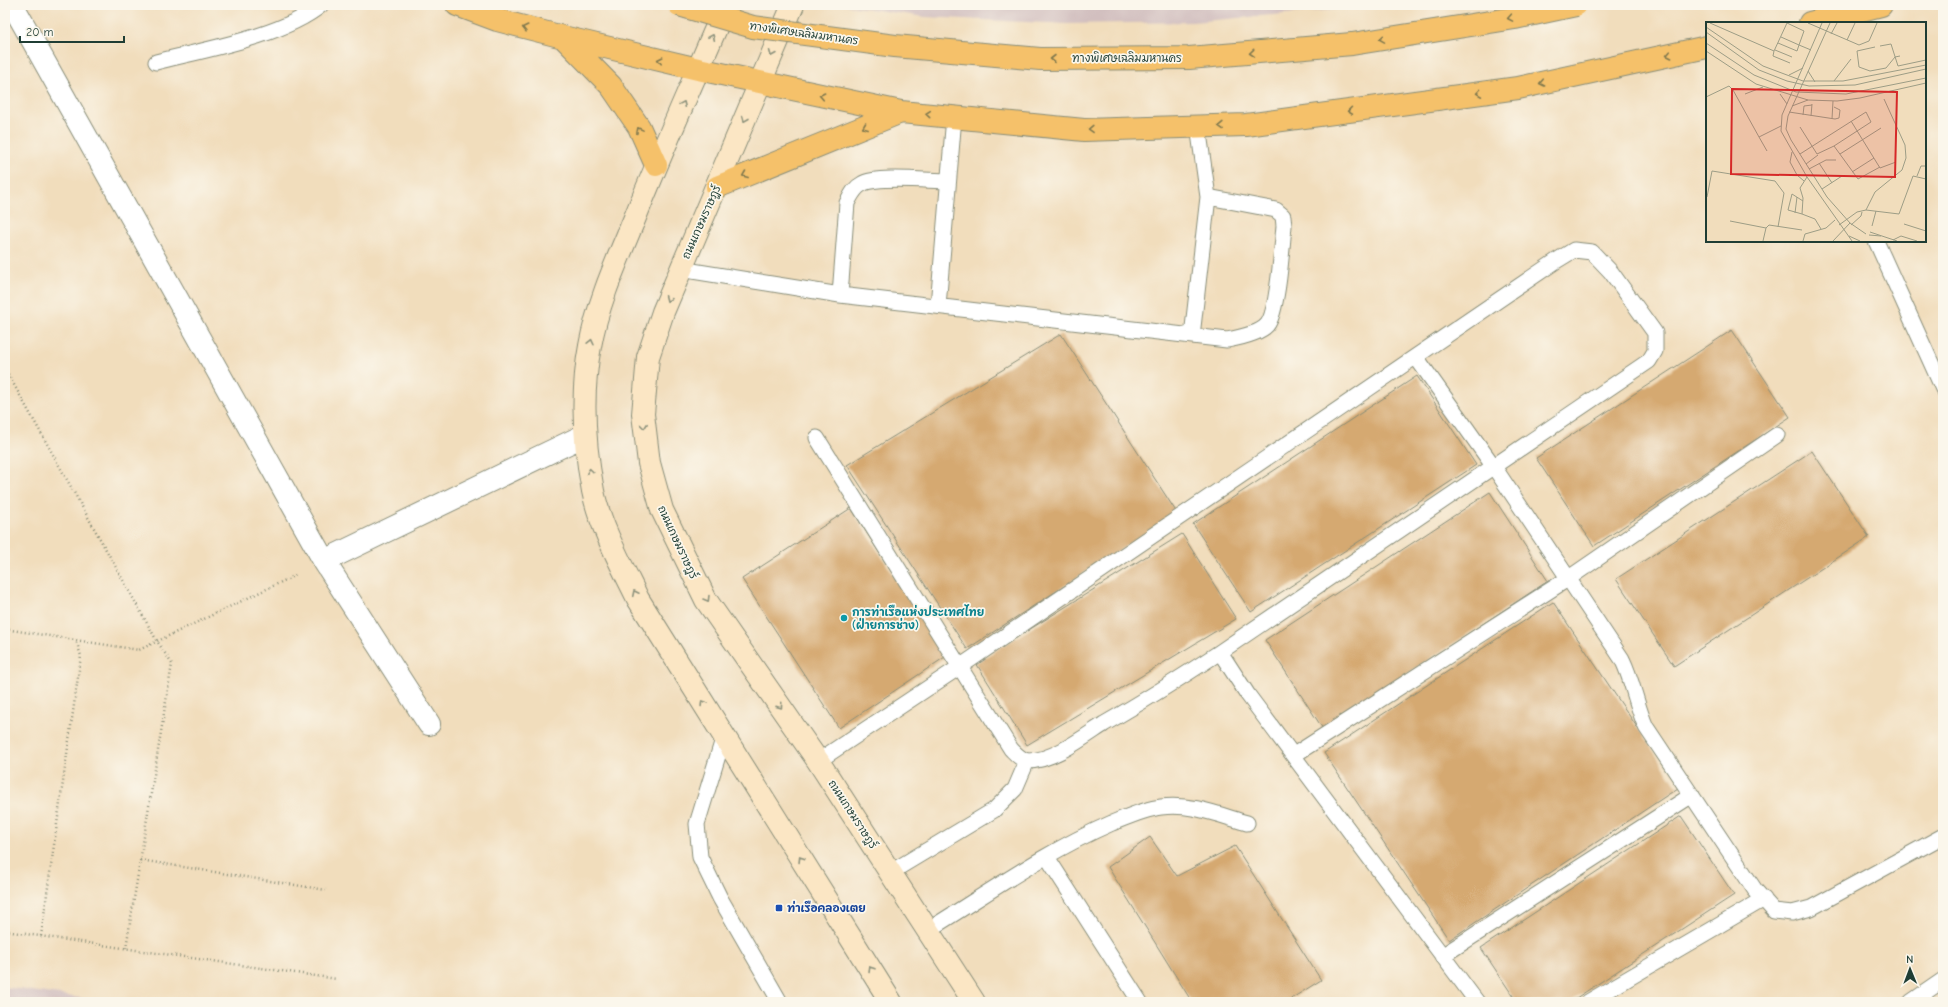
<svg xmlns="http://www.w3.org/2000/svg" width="1948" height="1007" font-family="'Comic Neue','Playpen Sans Thai',sans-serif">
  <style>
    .industrial { fill: #d2bfbf }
    .building { fill: #d5a971 }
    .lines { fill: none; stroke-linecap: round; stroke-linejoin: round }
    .lane-casing { stroke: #888d78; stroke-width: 17 }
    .street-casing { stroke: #888d78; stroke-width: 24 }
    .secondary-casing { stroke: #888d78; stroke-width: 24 }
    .highway-casing { stroke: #888d78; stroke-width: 24 }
    .path { stroke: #888d78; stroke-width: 2.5; stroke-dasharray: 1 3; stroke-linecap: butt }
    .lane { stroke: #fff; stroke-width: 15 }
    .street { stroke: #fff; stroke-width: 22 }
    .secondary { stroke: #fbe6c4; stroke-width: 22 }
    .highway { stroke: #f5c16b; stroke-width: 22 }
    .highway-bridge-casing { stroke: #888d78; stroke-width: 24; stroke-linecap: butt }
    .highway-bridge { stroke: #f5c16b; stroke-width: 22 }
    .oneway { stroke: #7f784d }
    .oneway2 { stroke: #8d927c }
    .culture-dot { fill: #0f9aa8; stroke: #fbf7ec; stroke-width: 1.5 }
    .transit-dot { fill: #1a4fb4; stroke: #fbf7ec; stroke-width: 1.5 }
    .labels { text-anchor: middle; stroke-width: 3.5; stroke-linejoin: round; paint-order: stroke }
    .street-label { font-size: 11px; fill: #1f3d34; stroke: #fbf7ec }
    .culture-label { font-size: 11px; font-weight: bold; fill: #0d838f; stroke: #fbf7ec; text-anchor: start }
    .transit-label { font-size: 11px; font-weight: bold; fill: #164399; stroke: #fbf7ec; text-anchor: start }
    .inset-road { fill: none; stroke: #9d9d86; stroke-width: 1 }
    .view { fill: #d62828; fill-opacity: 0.15; stroke: #d62828; stroke-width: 2 }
    .inset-edge { fill: none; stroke: #1f3d34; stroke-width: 2 }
  </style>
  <rect width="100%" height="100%" fill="#fbf7ec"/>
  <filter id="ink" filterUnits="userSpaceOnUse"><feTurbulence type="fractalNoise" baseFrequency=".025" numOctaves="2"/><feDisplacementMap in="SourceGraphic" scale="8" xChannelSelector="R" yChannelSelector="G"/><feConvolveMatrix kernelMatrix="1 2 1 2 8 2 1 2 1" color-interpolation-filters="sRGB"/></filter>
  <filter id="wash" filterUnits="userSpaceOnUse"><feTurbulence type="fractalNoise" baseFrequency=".012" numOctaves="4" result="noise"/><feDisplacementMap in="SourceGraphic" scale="16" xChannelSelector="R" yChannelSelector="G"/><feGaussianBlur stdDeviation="0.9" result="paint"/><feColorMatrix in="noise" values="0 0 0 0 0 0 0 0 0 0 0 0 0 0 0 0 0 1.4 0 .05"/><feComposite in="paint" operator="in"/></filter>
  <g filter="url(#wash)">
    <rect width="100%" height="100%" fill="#f1ddbc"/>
    <!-- industrial -->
    <path class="industrial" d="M 843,5 L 1385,5 L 1193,22 L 1067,24 L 925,17 Z
      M 5,987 L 108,1002 L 5,1002 Z"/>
    <g id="blocks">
      <!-- building -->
      <path class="building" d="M 1732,330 L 1790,417 L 1594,546 L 1536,458 Z
        M 1061,334 L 1177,513 L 967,649 L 847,465 Z
        M 1417,376 L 1476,465 L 1251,612 L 1193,524 Z
        M 1812,451 L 1869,537 L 1674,666 L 1616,579 Z
        M 1490,492 L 1548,581 L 1323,729 L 1265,640 Z
        M 851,508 L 945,657 L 839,728 L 742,579 Z
        M 1182,534 L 1236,619 L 1027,745 L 976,663 Z
        M 1553,602 L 1678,788 L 1449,940 L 1324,753 Z
        M 1681,816 L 1734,895 L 1570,1002 L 1517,1002 L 1481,948 Z
        M 1150,837 L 1177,876 L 1235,846 L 1321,980 L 1286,1002 L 1192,1002 L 1108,867 Z"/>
    </g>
  </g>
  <g filter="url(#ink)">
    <use href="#blocks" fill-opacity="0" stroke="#888d78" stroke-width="1"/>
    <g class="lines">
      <!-- lane casing -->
      <g class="lane-casing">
        <path id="lane" d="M 156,62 C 203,50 284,36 321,5
          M 1876,241 L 1943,389
          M 680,269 L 840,295 L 1227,340 C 1238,338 1259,334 1267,325 C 1278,312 1282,246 1284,226 L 1283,216 L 1276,210 L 1208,197
          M 840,295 L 847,203 C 851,196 854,188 862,184 C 877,175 929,181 948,181
          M 938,306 L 954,117
          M 1192,336 L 1208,197 L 1198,126
          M 1416,357 L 1494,467 L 1622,659 C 1633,681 1636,705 1646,727 L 1755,890 L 1774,911 L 1792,913 L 1811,908 L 1943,836
          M 817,438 L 1011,749 C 1016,754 1021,760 1028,761 C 1053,761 1084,737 1104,724 C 1144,701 1182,677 1220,652 L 1248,695 L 1477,1002
          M 724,736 L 697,824 L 700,857 L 720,898 L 780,1002
          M 1294,755 L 1569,578 L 1777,435
          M 818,761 L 961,666 L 1556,261 L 1574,250 L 1592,252 L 1611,272 L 1655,333 L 1655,351 L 1649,361 L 1220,652
          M 1047,857 L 1140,1002
          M 891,872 L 994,810 L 1015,789 L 1027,761
          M 928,930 C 988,893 1047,851 1112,823 C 1127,817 1145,809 1161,807 C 1191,803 1219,815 1247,823
          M 1442,956 L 1692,795
          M 1588,1002 L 1764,899
          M 1911,1002 L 1943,980"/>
      </g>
      <!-- street casing -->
      <g class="street-casing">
        <path id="street" d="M 11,5 L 16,11 L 324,561 L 585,435
          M 324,561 L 429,724"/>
      </g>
      <!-- secondary casing -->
      <g class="secondary-casing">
        <path id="secondary" d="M 726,5 C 695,77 663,148 634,220 C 617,261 598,302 590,346 C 581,393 584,444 593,491 C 600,526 622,566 638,599 L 891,1002
          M 793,5 L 663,312 L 648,357 L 643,414 L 649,463 L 662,510 L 706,600 L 818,761 L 974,1002"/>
      </g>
      <!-- highway casing -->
      <g class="highway-casing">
        <path id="highway" d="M 457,5 L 497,20 L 563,37 L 698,69 L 901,112 L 1084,130 L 1246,125 L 1518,88 L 1707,47
          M 1810,23 L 1881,5
          M 563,37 L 611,86 L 639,127 L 656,165
          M 717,187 L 901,112"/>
      </g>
      <!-- path -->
      <path class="path" d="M 8,374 L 157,641 L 172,664 L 126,948
        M 5,629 L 139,650 L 298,574
        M 140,860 L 326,890
        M 5,931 L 337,979
        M 41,936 L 81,656 L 76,640"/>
      <!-- lane -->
      <use href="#lane" class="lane"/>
      <!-- street -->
      <use href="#street" class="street"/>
      <!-- secondary -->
      <use href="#secondary" class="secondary"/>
      <!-- highway -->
      <use href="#highway" class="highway"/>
      <!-- highway-bridge casing -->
      <g class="highway-bridge-casing">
        <path id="highway-bridge" d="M 679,5 L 753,27 L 895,46 L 1040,59 L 1189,58 L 1352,44 L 1515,18 L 1576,5"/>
      </g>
      <!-- highway-bridge -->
      <use href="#highway-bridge" class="highway-bridge"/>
    </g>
    <!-- one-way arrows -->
    <defs><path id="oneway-chevron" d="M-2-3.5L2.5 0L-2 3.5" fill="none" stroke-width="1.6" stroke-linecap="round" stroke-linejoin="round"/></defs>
    <g class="oneway">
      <use href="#oneway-chevron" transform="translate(1510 18) rotate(170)"/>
      <use href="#oneway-chevron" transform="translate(525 28) rotate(-166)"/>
      <use href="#oneway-chevron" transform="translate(1382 39) rotate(171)"/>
      <use href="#oneway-chevron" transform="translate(1252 53) rotate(175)"/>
      <use href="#oneway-chevron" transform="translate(1669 55) rotate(168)"/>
      <use href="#oneway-chevron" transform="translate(1053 59) rotate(180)"/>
      <use href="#oneway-chevron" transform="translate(660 60) rotate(-167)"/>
      <use href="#oneway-chevron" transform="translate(1542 83) rotate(168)"/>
      <use href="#oneway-chevron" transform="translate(1479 93) rotate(172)"/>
      <use href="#oneway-chevron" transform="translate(822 96) rotate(-168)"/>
      <use href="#oneway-chevron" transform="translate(1350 111) rotate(172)"/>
      <use href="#oneway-chevron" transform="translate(928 114) rotate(-175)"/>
      <use href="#oneway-chevron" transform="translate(1221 126) rotate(178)"/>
      <use href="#oneway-chevron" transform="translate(865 127) rotate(158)"/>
      <use href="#oneway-chevron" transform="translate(1091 129) rotate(178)"/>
      <use href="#oneway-chevron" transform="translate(639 130) rotate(-118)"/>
      <use href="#oneway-chevron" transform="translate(745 175) rotate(158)"/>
    </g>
    <g class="oneway2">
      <use href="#oneway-chevron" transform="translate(712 37) rotate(-66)"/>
      <use href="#oneway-chevron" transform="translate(772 54) rotate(113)"/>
      <use href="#oneway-chevron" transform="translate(683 104) rotate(-66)"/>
      <use href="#oneway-chevron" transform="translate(745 119) rotate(112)"/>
      <use href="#oneway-chevron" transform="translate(668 299) rotate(113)"/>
      <use href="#oneway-chevron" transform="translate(591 342) rotate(-77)"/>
      <use href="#oneway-chevron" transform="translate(644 426) rotate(83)"/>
      <use href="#oneway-chevron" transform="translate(590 471) rotate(-98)"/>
      <use href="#oneway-chevron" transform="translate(635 593) rotate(-116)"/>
      <use href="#oneway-chevron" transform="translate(707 599) rotate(59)"/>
      <use href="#oneway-chevron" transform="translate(703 703) rotate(-122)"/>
      <use href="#oneway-chevron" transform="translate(780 706) rotate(55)"/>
      <use href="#oneway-chevron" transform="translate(801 859) rotate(-122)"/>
      <use href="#oneway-chevron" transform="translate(871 969) rotate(-122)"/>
    </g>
  </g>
  <!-- markers -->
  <circle class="culture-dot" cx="844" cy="618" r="4"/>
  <rect class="transit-dot" x="775" y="904" width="8" height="8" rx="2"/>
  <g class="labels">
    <!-- street labels -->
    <g class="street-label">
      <text transform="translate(804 33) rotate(8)" y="4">ทางพิเศษเฉลิมมหานคร</text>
      <text x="1127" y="62">ทางพิเศษเฉลิมมหานคร</text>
      <text transform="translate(701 222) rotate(-66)" y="4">ถนนเกษมราษฎร์</text>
      <text transform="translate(678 542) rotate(65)" y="4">ถนนเกษมราษฎร์</text>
      <text transform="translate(853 814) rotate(57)" y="4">ถนนเกษมราษฎร์</text>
    </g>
    <!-- culture labels -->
    <g class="culture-label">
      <text x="852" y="616">การท่าเรือแห่งประเทศไทย<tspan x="852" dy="13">(ฝ่ายการช่าง)</tspan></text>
    </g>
    <!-- transit labels -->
    <g class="transit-label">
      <text x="787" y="912">ท่าเรือคลองเตย</text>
    </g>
  </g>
  <!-- overview -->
  <g transform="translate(1706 22)">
    <rect width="220" height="220" fill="#f1ddbc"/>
    <path class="inset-road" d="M 4,1 L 68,29 L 81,1M 81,1 L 98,9 L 93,23 L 105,28M 102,1 L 153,23 L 163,19 L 171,1M 116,1 L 76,93 L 75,109 L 101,155 L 146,219M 124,1 L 82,94 L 80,107 L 85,118 L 121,175 L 144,201 L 160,212M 0,5 L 57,44 L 97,59 L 137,59 L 220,43M 0,10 L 53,48 L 81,59 L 103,64 L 149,63 L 220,47M 125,12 L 131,1M 141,18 L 149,1M 0,21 L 48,53 L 90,70 L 140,72 L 220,56M 72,21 L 91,29 L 93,23 L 75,15M 174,24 L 185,22 L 192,44 L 220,38M 169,25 L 151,29 L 153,45 L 164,49 L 180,46 L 189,35 L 194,34M 69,28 L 86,35M 0,29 L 50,62 L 102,78 L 131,79 L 154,76 L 220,61M 68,29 L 67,34 L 84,41M 102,49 L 109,60M 83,53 L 97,46M 128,59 L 145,37M 39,72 L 57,65M 74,72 L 81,82M 0,75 L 23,64 L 27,68 L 53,115 L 75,104M 86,84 L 102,78M 83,90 L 129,97 L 133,96 L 134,88 L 128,85M 97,93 L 98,84 L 106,83M 105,94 L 106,82M 126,97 L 127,79M 145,99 L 174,146 L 190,140M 94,105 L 111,132 L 128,124 L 152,157 L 174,145M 53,115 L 61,129M 86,130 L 84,140 L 91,153 L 98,159M 94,132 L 160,90 L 165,100 L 128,124M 134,132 L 175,106M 113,141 L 126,161M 100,142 L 112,133M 103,147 L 120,138 L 130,138M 146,150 L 168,136M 211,154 L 215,144 L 220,144M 116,167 L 136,154M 1,175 L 6,149 L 69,159 L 78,171 L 72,205M 97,179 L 86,172 L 82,188 L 96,192 L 97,176 L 94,166 L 101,155M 160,188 L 169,170 L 196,148 L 200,136 L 199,123 L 178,77M 89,191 L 91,175M 96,192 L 109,197 L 115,207M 24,199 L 60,206M 198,202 L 220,209M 133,203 L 151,190 L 160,188 L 193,192 L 207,154 L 220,157M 145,203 L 155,194 L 156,190M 166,204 L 170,189M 164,210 L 191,219M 163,213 L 175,214M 143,214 L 154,219M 187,218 L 195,214 L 211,219M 57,219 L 60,206 L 63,203 L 96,208M 97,219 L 99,212 L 120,206 L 129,198M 127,219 L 144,201"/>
    <path class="view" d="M 26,67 L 191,70 L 189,155 L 25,152 Z"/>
    <rect width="220" height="220" class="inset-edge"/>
  </g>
  <!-- margin -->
  <rect width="1948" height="1007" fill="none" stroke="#fbf7ec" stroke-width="20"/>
  <!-- north arrow -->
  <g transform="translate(1910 969) rotate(359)" stroke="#fbf7ec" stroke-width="3" paint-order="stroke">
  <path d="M0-3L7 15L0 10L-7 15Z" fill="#1f3d34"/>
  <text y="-6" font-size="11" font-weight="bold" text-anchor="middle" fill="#1f3d34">N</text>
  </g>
  <!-- scale -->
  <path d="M20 36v6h104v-6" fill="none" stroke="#1f3d34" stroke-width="2"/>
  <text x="26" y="36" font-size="12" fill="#1f3d34" stroke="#fbf7ec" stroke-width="3" paint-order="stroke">20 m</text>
</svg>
